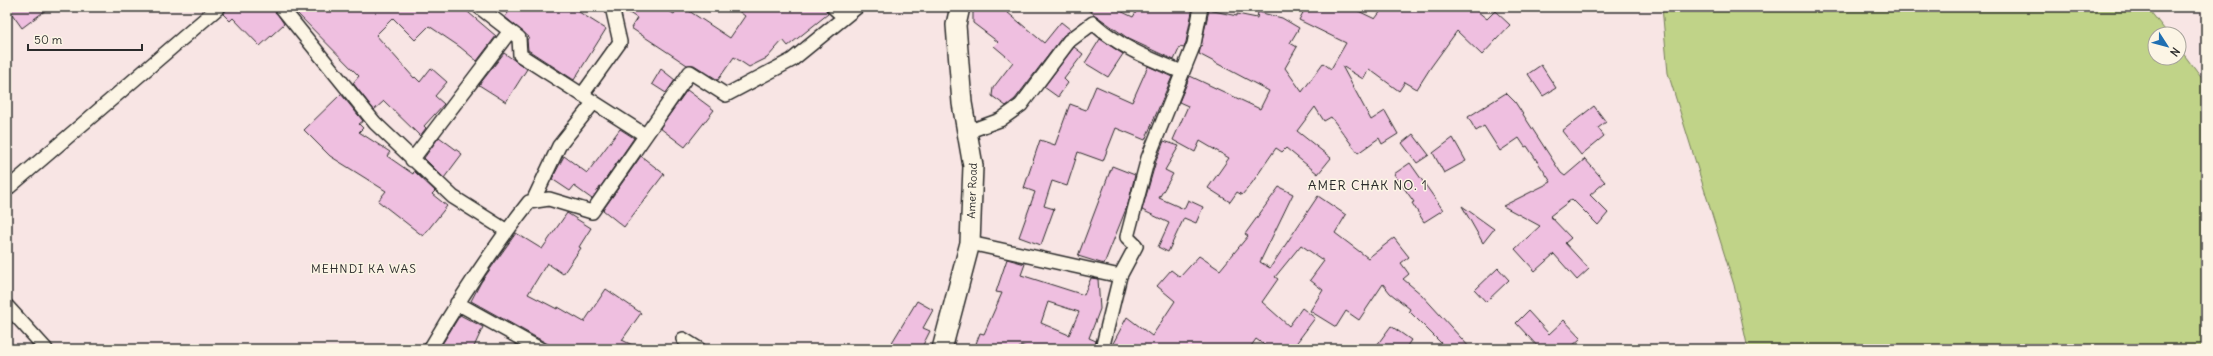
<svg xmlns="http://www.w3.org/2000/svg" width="2213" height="356" font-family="Delius,sans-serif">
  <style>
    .green { fill: #c0d388; stroke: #767f5a }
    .building { fill: #efbfe0; stroke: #2b2b2b; fill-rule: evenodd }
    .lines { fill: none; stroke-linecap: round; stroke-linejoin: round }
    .minor-casing { stroke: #2b2b2b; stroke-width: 16 }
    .secondary-casing { stroke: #2b2b2b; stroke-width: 22 }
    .minor { stroke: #fcf5e5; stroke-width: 13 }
    .secondary { stroke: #fcf5e5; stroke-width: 19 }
    .labels { text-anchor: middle; stroke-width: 3; stroke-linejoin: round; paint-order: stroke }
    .street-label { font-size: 11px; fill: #2b2b2b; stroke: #fcf5e5 }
    .neighbourhood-label { font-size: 12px; letter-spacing: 1px; fill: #2b2b2b; stroke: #fcf5e5 }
    .quarter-label { font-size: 13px; letter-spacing: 1px; fill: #2b2b2b; stroke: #fcf5e5 }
  </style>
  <rect width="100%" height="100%" fill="#f8e5e4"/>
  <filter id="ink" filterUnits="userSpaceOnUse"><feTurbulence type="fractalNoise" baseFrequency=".025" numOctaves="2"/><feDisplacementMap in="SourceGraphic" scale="8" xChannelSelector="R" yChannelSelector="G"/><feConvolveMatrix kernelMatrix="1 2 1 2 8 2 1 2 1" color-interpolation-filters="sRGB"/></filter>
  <g filter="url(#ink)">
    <!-- green -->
    <path class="green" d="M 1662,7 L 2147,7 L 2168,34 L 2155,34 L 2155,58 L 2179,58 L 2179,48 L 2206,84 L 2206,349 L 1748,349 L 1734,285 L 1668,73 Z"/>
    <!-- building -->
    <path class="building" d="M 7,7 L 50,7 L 22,28 Z
      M 227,7 L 273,7 L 284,24 L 260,46 L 233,18 L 230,21 L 223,14 Z
      M 291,7 L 462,7 L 496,36 L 477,61 L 460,47 L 429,26 L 415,40 L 393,18 L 376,35 L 414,78 L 415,77 L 420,82 L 431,68 L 447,82 L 435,96 L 444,104 L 424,126 L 426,128 L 420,136 L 384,101 L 374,110 L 353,83 L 359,76 Z
      M 512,7 L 571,7 L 606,29 L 574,80 L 528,50 L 527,40 L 529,37 L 505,17 Z
      M 620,7 L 662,7 L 674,14 L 679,7 L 683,7 L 730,38 L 745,16 L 733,7 L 825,7 L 828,14 L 788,46 L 783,40 L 767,58 L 749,67 L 734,57 L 718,80 L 694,65 L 687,65 L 631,28 L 637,18 Z
      M 973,7 L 1001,7 L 1044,43 L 1061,22 L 1071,30 L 1063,36 L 1015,99 L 1006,106 L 992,96 L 993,88 L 1013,62 L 994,46 L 998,42 L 973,23 Z
      M 1084,7 L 1112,7 L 1133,17 L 1139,7 L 1193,7 L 1186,42 L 1184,48 L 1180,47 L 1174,60 L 1129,39 Z
      M 1306,7 L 1350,7 L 1375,19 L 1384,7 L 1472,7 L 1487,19 L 1495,11 L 1510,25 L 1482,55 L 1457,31 L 1431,67 L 1417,89 L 1405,82 L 1399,91 L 1369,69 L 1363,79 L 1342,66 L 1371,120 L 1385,111 L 1398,134 L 1382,144 L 1379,138 L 1358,153 L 1331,117 L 1324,121 L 1315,107 L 1297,131 L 1331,158 L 1318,174 L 1286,148 L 1282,152 L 1276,148 L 1252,183 L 1242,195 L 1237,192 L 1230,202 L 1208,188 L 1229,158 L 1200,141 L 1195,152 L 1173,140 L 1188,106 L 1179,102 L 1190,76 L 1260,109 L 1269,91 L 1199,54 L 1209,10 L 1237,16 L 1237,14 L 1257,18 L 1258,12 L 1282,18 L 1299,28 L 1290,43 L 1297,47 L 1285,68 L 1302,92 L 1323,63 L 1331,69 L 1346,43 L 1299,20 Z
      M 1100,39 L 1123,54 L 1108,77 L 1085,63 Z
      M 1074,47 L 1083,54 L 1064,79 L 1068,83 L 1058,97 L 1044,87 Z
      M 504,53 L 527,69 L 506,102 L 479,85 Z
      M 1541,65 L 1556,88 L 1543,96 L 1528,74 Z
      M 1148,66 L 1172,77 L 1145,140 L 1116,128 L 1103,161 L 1078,152 L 1067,186 L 1052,181 L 1044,206 L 1054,209 L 1041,245 L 1019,237 L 1035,192 L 1024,188 L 1040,140 L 1055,145 L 1070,104 L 1086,110 L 1096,86 L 1132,102 Z
      M 661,69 L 675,80 L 666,93 L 652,84 Z
      M 687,90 L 714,110 L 685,147 L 660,128 Z
      M 1506,93 L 1515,102 L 1561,173 L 1565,176 L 1585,159 L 1605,182 L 1590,195 L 1608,213 L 1598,225 L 1572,199 L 1550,216 L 1571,238 L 1565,243 L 1589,269 L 1577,280 L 1554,254 L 1535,271 L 1515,249 L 1540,226 L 1503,206 L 1551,182 L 1527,146 L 1525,147 L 1519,138 L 1500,151 L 1484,126 L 1476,131 L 1468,117 Z
      M 341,94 L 363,121 L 359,124 L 363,128 L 359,132 L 390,152 L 387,156 L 413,174 L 414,171 L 435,191 L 432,194 L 447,206 L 423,236 L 378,201 L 386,191 L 330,156 L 304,130 Z
      M 1594,106 L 1606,122 L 1598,128 L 1604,136 L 1581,155 L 1562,131 Z
      M 620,129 L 634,138 L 592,199 L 574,186 L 570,191 L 552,179 L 564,156 L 587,173 Z
      M 1413,134 L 1429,155 L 1417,163 L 1402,143 Z
      M 439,137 L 462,154 L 444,178 L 424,158 Z
      M 1453,138 L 1466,161 L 1444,173 L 1433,153 Z
      M 1164,141 L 1179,146 L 1165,170 L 1173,174 L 1159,198 L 1184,209 L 1188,200 L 1203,207 L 1196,223 L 1184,218 L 1168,252 L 1158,247 L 1169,223 L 1142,210 L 1156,161 Z
      M 641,156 L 664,174 L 624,227 L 603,210 Z
      M 1410,163 L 1443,210 L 1424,222 L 1412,203 L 1414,202 L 1394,174 Z
      M 1112,166 L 1135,175 L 1128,204 L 1104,264 L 1078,256 Z
      M 1279,187 L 1293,194 L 1260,262 L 1270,268 L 1318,196 L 1346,215 L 1335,233 L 1368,258 L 1394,238 L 1409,257 L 1401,263 L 1409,274 L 1403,279 L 1421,294 L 1471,349 L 1447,349 L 1409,311 L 1410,309 L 1390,293 L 1383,284 L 1359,320 L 1346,311 L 1336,327 L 1310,311 L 1323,290 L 1310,280 L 1324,261 L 1301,245 L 1275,277 L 1278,279 L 1262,302 L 1289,326 L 1302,308 L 1315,318 L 1292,349 L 1270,349 L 1256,339 L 1249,349 L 1110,349 L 1127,317 L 1152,336 L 1175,301 L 1157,286 L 1171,270 L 1180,277 L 1199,256 L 1220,270 L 1248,236 L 1245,234 Z
      M 1462,206 L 1494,229 L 1483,243 Z
      M 567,213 L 591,228 L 579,247 L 581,248 L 563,274 L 547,263 L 528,294 L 557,309 L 558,307 L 584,322 L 606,289 L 641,313 L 622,340 L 640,349 L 557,349 L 471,301 L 481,282 L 516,233 L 542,249 Z
      M 1007,259 L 1025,264 L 1021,275 L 1084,295 L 1091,278 L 1098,279 L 1100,309 L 1089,338 L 1096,341 L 1094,349 L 1029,349 L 1021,345 L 1019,349 L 974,349 L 980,333 L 984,334 L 1002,293 L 996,292 ZM 1048,302 L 1079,312 L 1069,335 L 1041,323 Z
      M 1498,268 L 1509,280 L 1486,302 L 1475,290 Z
      M 917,301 L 933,310 L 923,328 L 930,331 L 921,349 L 888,349 Z
      M 1528,311 L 1549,334 L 1564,320 L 1581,338 L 1569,349 L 1540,349 L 1516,323 Z
      M 460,315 L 483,327 L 473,349 L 439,349 Z
      M 1391,326 L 1411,340 L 1405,349 L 1374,349 Z"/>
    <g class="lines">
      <!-- minor casing -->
      <g class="minor-casing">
        <path id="minor" d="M 281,7 L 375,123 L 453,197 L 507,231
          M 479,7 L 519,38 L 520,55 L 645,135
          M 833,7 L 844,17
          M 582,95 L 620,42 L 612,7
          M 967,132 L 1000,120 L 1021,105 L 1069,41 L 1093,23 C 1121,48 1148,58 1182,72
          M 412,160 L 510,31
          M 7,189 L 219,7
          M 533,201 L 559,146 L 594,102
          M 970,243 L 1120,276
          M 457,303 L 540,349
          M 7,306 L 46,349
          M 683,339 L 699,349
          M 430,349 C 460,298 492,249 529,202 L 549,199 L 592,212 L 690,72 L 726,95 L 792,60 L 857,7
          M 1102,349 L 1120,276 L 1136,246 L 1127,237 L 1148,158 L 1194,44 L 1201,7"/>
      </g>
      <!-- secondary casing -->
      <g class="secondary-casing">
        <g id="secondary">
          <path id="s1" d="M 942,349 L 970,243 L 973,166 L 962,103 L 956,25 L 960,7"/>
        </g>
      </g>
      <!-- minor -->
      <use href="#minor" class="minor"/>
      <!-- secondary -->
      <use href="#secondary" class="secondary"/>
    </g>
  </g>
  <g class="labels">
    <!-- street labels -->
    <g class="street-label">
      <text dy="4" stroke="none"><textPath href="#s1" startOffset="162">Amer Road</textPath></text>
    </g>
    <!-- neighbourhood labels -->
    <g class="neighbourhood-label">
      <text x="364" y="273">MEHNDI KA WAS</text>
    </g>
    <!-- quarter labels -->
    <g class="quarter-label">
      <text x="1368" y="190">AMER CHAK NO. 1</text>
    </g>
  </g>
  <!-- margin -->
  <rect width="2213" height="356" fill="none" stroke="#fcf5e5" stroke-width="24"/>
  <rect x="12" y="12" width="2189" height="332" fill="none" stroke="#2b2b2b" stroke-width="1.5" filter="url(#ink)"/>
  <!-- north arrow -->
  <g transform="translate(2167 46) rotate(126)"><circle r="19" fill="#fcf5e5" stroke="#a8a49b"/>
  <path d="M0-3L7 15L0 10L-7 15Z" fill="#1f6fb2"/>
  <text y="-6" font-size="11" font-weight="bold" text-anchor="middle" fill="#2b2b2b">N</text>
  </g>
  <!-- scale -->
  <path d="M28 44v6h114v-6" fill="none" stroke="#2b2b2b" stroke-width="2"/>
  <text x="34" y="44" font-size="12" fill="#2b2b2b" stroke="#fcf5e5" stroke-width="3" paint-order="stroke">50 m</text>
</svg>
